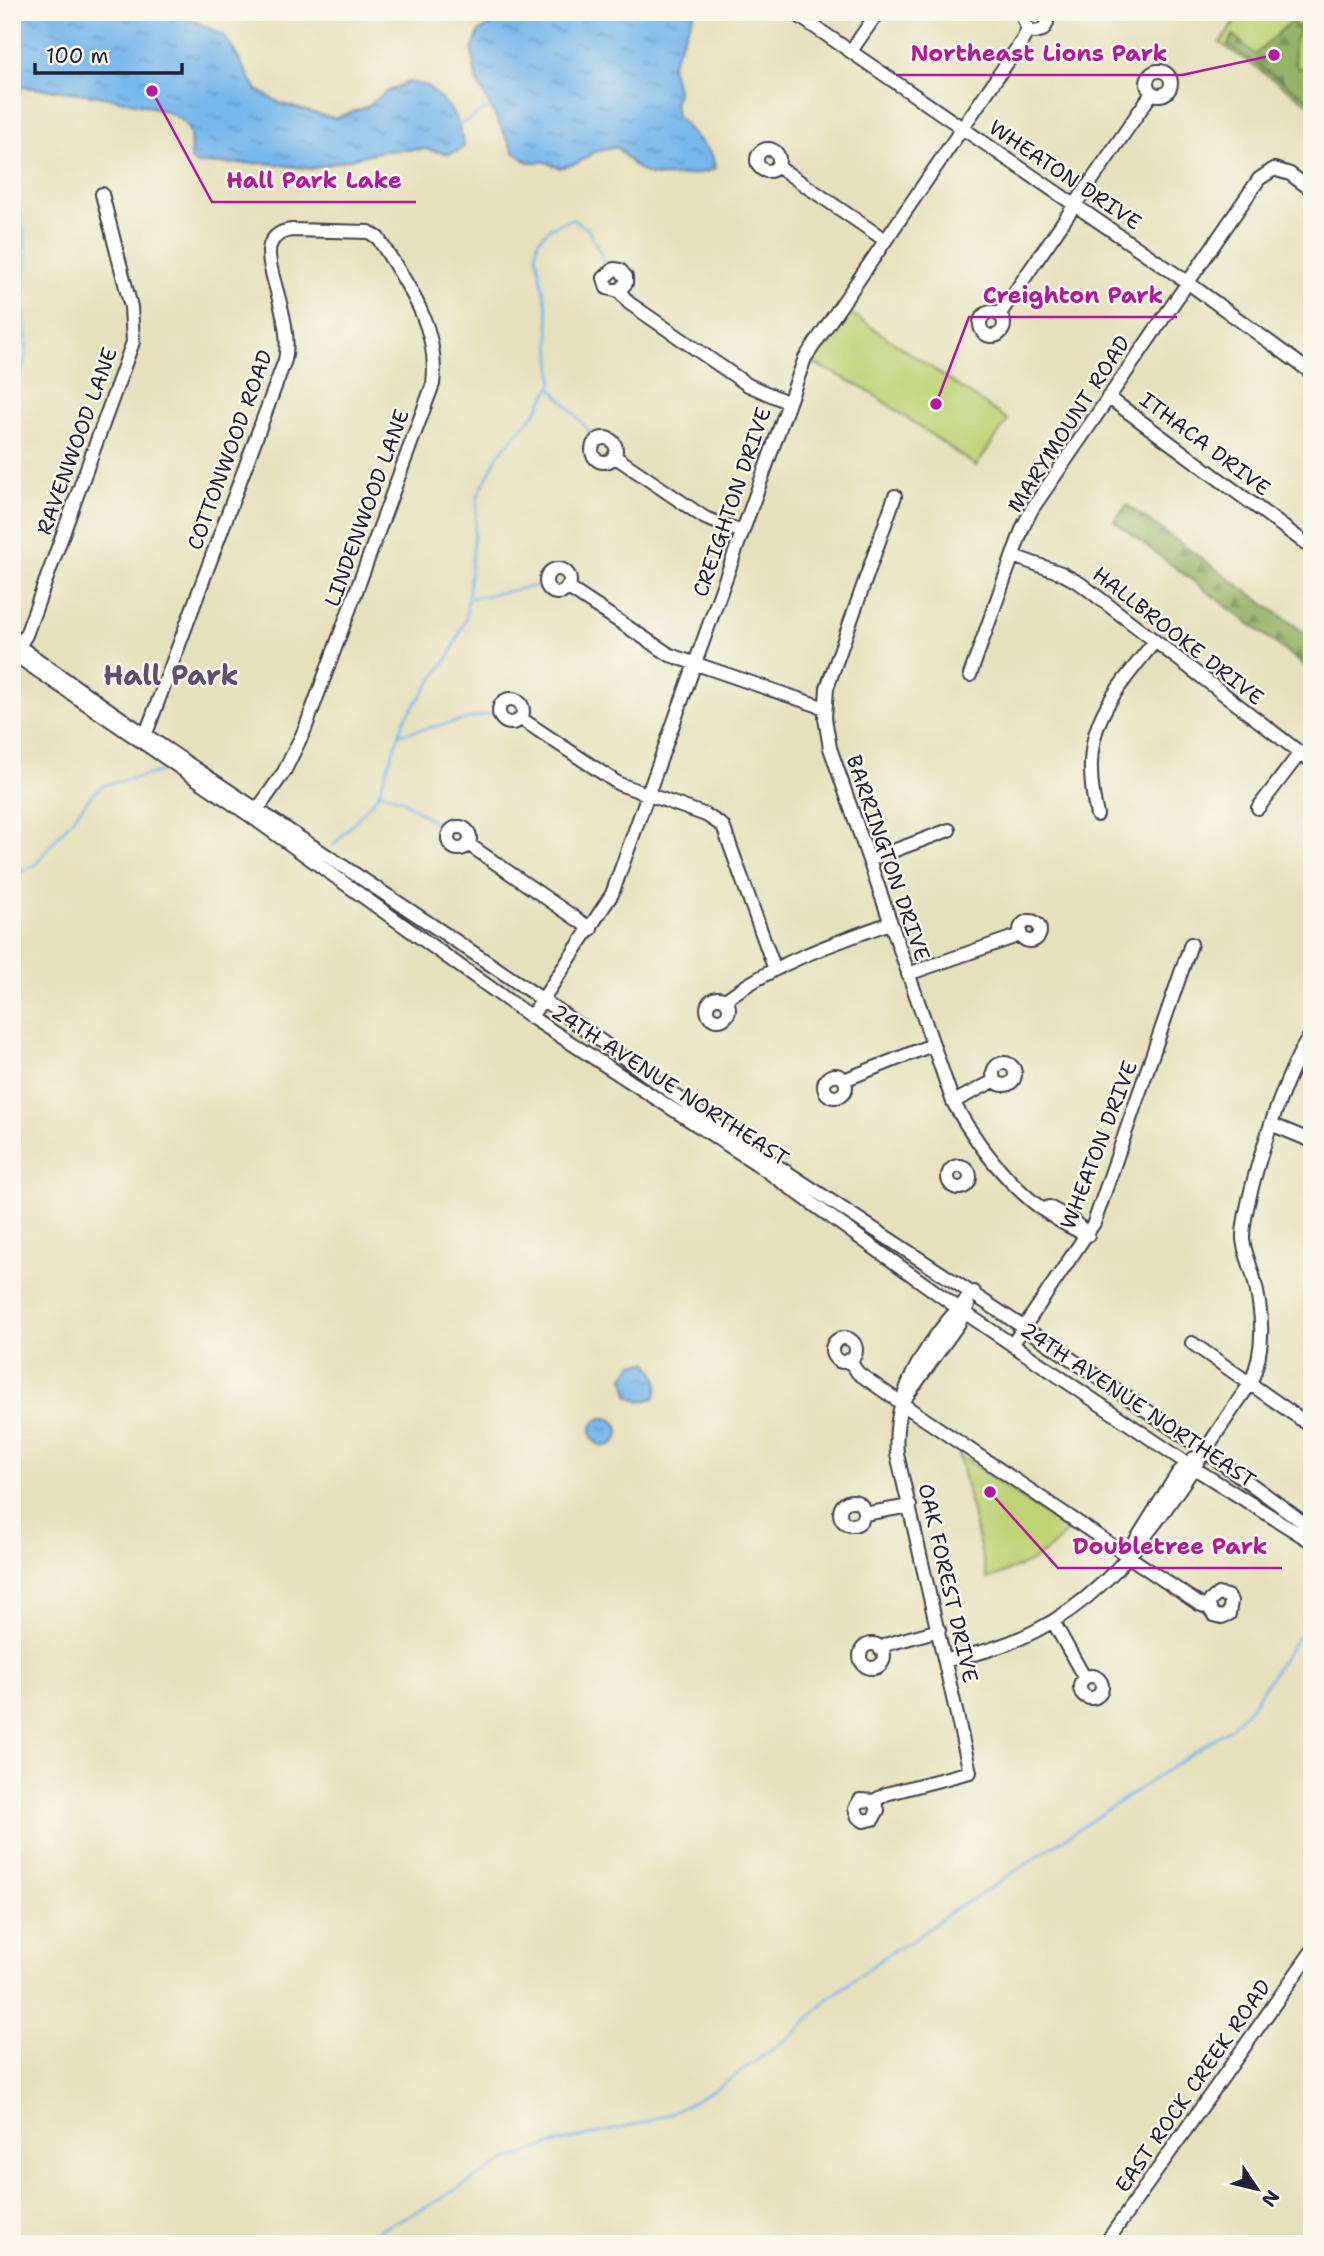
<svg xmlns="http://www.w3.org/2000/svg" width="1324" height="2256" font-family="'Shantell Sans',sans-serif">
  <style>
    .green { fill: #bed276; stroke: #707a58; stroke-width: 2 }
    .forest { fill: url(#forest-firs); stroke: #5c6b51; stroke-width: 2 }
    .water { fill: url(#water-ripples); stroke: #4c6c93; stroke-width: 2 }
    .lines { fill: none; stroke-linecap: round; stroke-linejoin: round }
    .stream { stroke: #77b7eb; stroke-width: 2.5 }
    .minor-casing { stroke: #403e4e; stroke-width: 16 }
    .minor { stroke: #fff; stroke-width: 12 }
    .labels { text-anchor: middle; stroke-width: 5; stroke-linejoin: round; paint-order: stroke }
    .street-label { font-size: 21px; fill: #22223b; stroke: #fbf7ec }
    .district-label { font-size: 28px; font-weight: bold; fill: #5f4d72; stroke: #fbf7ec }
    .leader { fill: none; stroke: #b5179e; stroke-width: 2.5 }
    .callout-dot { fill: #b5179e; stroke: #fbf7ec; stroke-width: 2.5 }
    .callout-label { font-size: 23px; text-anchor: middle; font-weight: bold; fill: #b5179e; stroke: #fbf7ec; stroke-width: 5; stroke-linejoin: round; paint-order: stroke }
  </style>
  <defs>
    <pattern id="forest-firs" width="22" height="20" patternUnits="userSpaceOnUse" patternTransform="scale(1.75)"><rect width="22" height="20" fill="#96b467"/><path d="M5 1l3.5 6h-7zM16 11l3.5 6h-7z" fill="#7a9256"/></pattern>
    <pattern id="water-ripples" width="26" height="14" patternUnits="userSpaceOnUse" patternTransform="scale(1.75)"><rect width="26" height="14" fill="#77b7eb"/><path d="M2 4q2-2 4 0t4 0M15 11q2-2 4 0t4 0" fill="none" stroke="#6194c0"/></pattern>
  </defs>
  <rect width="100%" height="100%" fill="#fbf7ec"/>
  <filter id="ink" filterUnits="userSpaceOnUse"><feTurbulence type="fractalNoise" baseFrequency=".0143" numOctaves="2"/><feDisplacementMap in="SourceGraphic" scale="14" xChannelSelector="R" yChannelSelector="G"/><feConvolveMatrix kernelMatrix="1 2 1 2 8 2 1 2 1" color-interpolation-filters="sRGB"/></filter>
  <filter id="wash" filterUnits="userSpaceOnUse"><feTurbulence type="fractalNoise" baseFrequency=".00686" numOctaves="4" result="noise"/><feDisplacementMap in="SourceGraphic" scale="28" xChannelSelector="R" yChannelSelector="G"/><feGaussianBlur stdDeviation="1.57" result="paint"/><feColorMatrix in="noise" values="0 0 0 0 0 0 0 0 0 0 0 0 0 0 0 0 0 1.4 0 .05"/><feComposite in="paint" operator="in"/></filter>
  <g filter="url(#wash)">
    <rect width="100%" height="100%" fill="#e7e0bc"/>
    <!-- green -->
    <path class="green" d="M 1242,12 L 1312,12 L 1312,106 L 1220,43 Z
      M 848,311 L 1008,420 L 976,466 L 864,388 L 813,363 Z
      M 959,1455 L 1068,1530 C 1047,1558 1019,1567 987,1579 Z"/>
    <!-- forest -->
    <path class="forest" d="M 1291,21 L 1300,29 C 1292,44 1292,53 1298,69 L 1312,64 L 1312,102 L 1228,45 L 1233,35 L 1255,55 Z
      M 1127,505 L 1312,638 L 1312,671 L 1114,521 Z"/>
    <!-- water -->
    <path class="water" d="M 12,12 L 176,12 L 225,36 L 257,90 L 282,104 L 325,116 L 336,118 L 369,106 L 384,93 L 408,82 L 427,86 L 449,107 L 458,123 L 464,146 L 461,150 L 449,154 L 425,149 L 381,151 L 311,169 L 267,163 L 197,164 L 191,160 C 190,146 194,130 181,120 C 159,101 43,87 12,87 Z
      M 522,12 L 695,12 L 671,65 L 678,94 L 674,102 L 676,115 L 712,155 L 715,168 C 707,175 662,178 651,175 C 636,171 627,158 617,147 L 594,152 L 578,163 L 560,168 L 546,162 L 528,162 L 514,152 L 476,79 L 472,51 L 479,32 L 495,22 Z
      M 647,1362 C 657,1372 661,1384 655,1398 L 640,1402 L 628,1395 L 624,1377 L 633,1364 Z
      M591 1432a14 14 0 1 1 28 0a14 14 0 1 1-28 0Z"/>
    <g class="lines">
      <!-- stream -->
      <path class="stream" d="M 457,126 L 493,106
        M 12,183 C 19,211 28,238 26,269 C 25,280 23,291 23,302 C 24,335 36,356 12,385
        M 551,387 L 597,440
        M 471,598 L 546,584
        M 401,734 L 490,714
        M 380,792 L 401,799 L 449,833
        M 333,846 L 378,795 L 404,720 L 450,655 L 466,618 L 478,495 L 498,455 L 536,412 L 553,383 L 548,312 L 536,254 L 538,241 L 550,228 L 572,219 L 588,229 L 608,268
        M 12,876 L 35,865 L 91,796 L 104,785 L 160,772
        M 239,2244 L 270,2239 L 278,2244
        M 349,2244 L 425,2208 L 505,2161 L 549,2145 L 646,2122 L 674,2112 L 719,2087 L 794,2034 L 828,1999 L 895,1949 C 923,1940 943,1911 972,1900 L 1232,1727 L 1253,1704 L 1312,1615"/>
    </g>
  </g>
  <g filter="url(#ink)">
    <g class="lines">
      <!-- minor casing -->
      <g class="minor-casing">
        <path id="minor" d="M 793,12 L 1187,282 L 1312,373
          M 1028,30 L 1035,32 L 1043,30 L 1047,23 L 1043,12
          M 851,51 L 878,12
          M1147 83a12 12 0 1 1 24 0a12 12 0 1 1-24 0Z
          M757 160a11 11 0 1 1 22 0a11 11 0 1 1-22 0Z
          M 777,166 L 885,240
          M 619,291 L 626,283 L 626,277 L 620,270 L 614,269 L 604,278 L 607,288 L 619,291 L 629,303 L 748,385 L 787,402
          M980 324a12 12 0 1 1 24 0a12 12 0 1 1-24 0Z
          M 999,315 L 1152,93
          M 1108,397 L 1312,548
          M592 450a12 12 0 1 1 24 0a12 12 0 1 1-24 0Z
          M 614,456 L 705,518 L 742,532
          M 895,496 L 827,688 L 825,718 L 830,748 L 953,1102 C 983,1156 1029,1212 1088,1235
          M 1013,556 L 1061,573 L 1081,584 L 1312,762
          M546 581a12 12 0 1 1 24 0a12 12 0 1 1-24 0Z
          M 567,587 L 670,655 L 825,708
          M 12,641 C 185,767 367,879 543,1000 C 615,1049 683,1104 756,1152 C 943,1275 1132,1394 1312,1529
          M 16,651 L 26,635 L 133,342 L 131,307 L 102,194
          M 12,653 L 252,817 L 531,1017 L 757,1164 L 958,1308 L 1194,1468 L 1312,1542
          M 970,675 L 1023,527 L 1032,509 L 1259,179 L 1274,169 L 1290,174 L 1312,190
          M499 711a12 12 0 1 1 24 0a12 12 0 1 1-24 0Z
          M 520,718 L 619,784 L 706,815 L 723,826 L 774,967
          M 144,739 L 285,360 C 294,321 263,267 270,245 C 274,235 282,231 292,230 L 369,232 L 378,238 C 407,284 440,327 433,384 L 305,729 L 284,772 L 252,817
          M 1258,808 L 1300,753
          M 1097,815 C 1078,732 1105,703 1155,641
          M448 838a11 11 0 1 1 22 0a11 11 0 1 1-22 0Z
          M 468,844 L 591,929
          M 869,860 L 949,830
          M1020 931a10 10 0 1 1 20 0a10 10 0 1 1-20 0Z
          M 908,974 L 1020,935
          M707 1009a11 11 0 1 1 22 0a11 11 0 1 1-22 0Z
          M 725,1000 C 776,963 831,944 890,923
          M 531,1017 L 612,894 L 805,358 L 1022,41 L 1028,30 L 1024,20 L 1029,12
          M993 1074a11 11 0 1 1 22 0a11 11 0 1 1-22 0Z
          M824 1086a11 11 0 1 1 22 0a11 11 0 1 1-22 0Z
          M 844,1080 L 932,1045
          M 953,1102 L 994,1081
          M 1273,1125 L 1312,1141
          M948 1177a11 11 0 1 1 22 0a11 11 0 1 1-22 0Z
          M 1049,1207 L 1071,1219 L 1083,1230
          M832 1350a12 12 0 1 1 24 0a12 12 0 1 1-24 0Z
          M 1192,1343 L 1312,1427
          M 1012,1345 L 1094,1223 L 1191,944
          M 849,1360 L 858,1373 L 917,1414 L 1199,1604 L 1209,1608 L 1214,1615 L 1222,1617 L 1229,1614 L 1231,1601 L 1227,1596 L 1218,1594 L 1210,1601 L 1209,1608
          M 906,1397 L 959,1323 L 968,1305
          M840 1513a12 12 0 1 1 24 0a12 12 0 1 1-24 0Z
          M 864,1514 L 910,1506
          M 1136,1540 L 1178,1473 L 1194,1458
          M 1054,1623 L 1084,1677
          M860 1656a12 12 0 1 1 24 0a12 12 0 1 1-24 0Z
          M 880,1649 L 888,1644 L 939,1630
          M 946,1660 C 1112,1632 1163,1506 1250,1384 C 1266,1349 1263,1312 1253,1275 C 1250,1264 1244,1251 1243,1239 C 1242,1202 1288,1061 1312,1034
          M1080 1687a11 11 0 1 1 22 0a11 11 0 1 1-22 0Z
          M 874,1801 L 878,1810 L 873,1819 L 864,1821 L 858,1817 L 855,1808 L 860,1800 L 874,1801 L 886,1794 L 970,1772 L 897,1454 C 891,1390 931,1335 974,1292
          M 1105,2244 L 1312,1951"/>
      </g>
      <!-- minor -->
      <use href="#minor" class="minor"/>
    </g>
  </g>
  <g class="labels">
    <!-- street labels -->
    <g class="street-label">
      <text transform="translate(1065 175) rotate(34)" y="7">WHEATON DRIVE</text>
      <text transform="translate(1069 424) rotate(-57)" y="7">MARYMOUNT ROAD</text>
      <text transform="translate(77 441) rotate(-70)" y="7">RAVENWOOD LANE</text>
      <text transform="translate(1205 444) rotate(37)" y="7">ITHACA DRIVE</text>
      <text transform="translate(230 450) rotate(-70)" y="7">COTTONWOOD ROAD</text>
      <text transform="translate(732 502) rotate(-71)" y="7">CREIGHTON DRIVE</text>
      <text transform="translate(367 508) rotate(-70)" y="7">LINDENWOOD LANE</text>
      <text transform="translate(1178 636) rotate(38)" y="7">HALLBROOKE DRIVE</text>
      <text transform="translate(888 858) rotate(71)" y="7">BARRINGTON DRIVE</text>
      <text transform="translate(670 1085) rotate(33)" y="7">24TH AVENUE NORTHEAST</text>
      <text transform="translate(1099 1145) rotate(-69)" y="7">WHEATON DRIVE</text>
      <text transform="translate(1138 1405) rotate(34)" y="7">24TH AVENUE NORTHEAST</text>
      <text transform="translate(948 1583) rotate(77)" y="7">OAK FOREST DRIVE</text>
      <text transform="translate(1193 2086) rotate(-55)" y="7">EAST ROCK CREEK ROAD</text>
    </g>
    <!-- district labels -->
    <g class="district-label">
      <text x="171" y="685">Hall Park</text>
    </g>
  </g>
  <!-- callouts -->
  <path class="leader" d="M1274 55L1182 75H896M152 91L212 202H416M936 404L969 317H1177M990 1492L1058 1568H1282"/>
  <g class="callout-dot">
    <circle cx="1274" cy="55" r="7"/>
    <circle cx="152" cy="91" r="7"/>
    <circle cx="936" cy="404" r="7"/>
    <circle cx="990" cy="1492" r="7"/>
  </g>
  <g class="callout-label">
    <text x="1039" y="61">Northeast Lions Park</text>
    <text x="314" y="188">Hall Park Lake</text>
    <text x="1073" y="303">Creighton Park</text>
    <text x="1170" y="1554">Doubletree Park</text>
  </g>
  <!-- margin -->
  <rect width="1324" height="2256" fill="none" stroke="#fbf7ec" stroke-width="42"/>
  <!-- north arrow -->
  <g transform="translate(1257 2189) rotate(125)" stroke="#fbf7ec" stroke-width="5" paint-order="stroke">
  <path d="M0-5L12 26L0 18L-12 26Z" fill="#22223b"/>
  <text y="-10" font-size="19" font-weight="bold" text-anchor="middle" fill="#22223b">N</text>
  </g>
  <!-- scale -->
  <path d="M35 63v10h147v-10" fill="none" stroke="#22223b" stroke-width="3.5"/>
  <text x="46" y="63" font-size="21" fill="#22223b" stroke="#fbf7ec" stroke-width="5" paint-order="stroke">100 m</text>
</svg>
